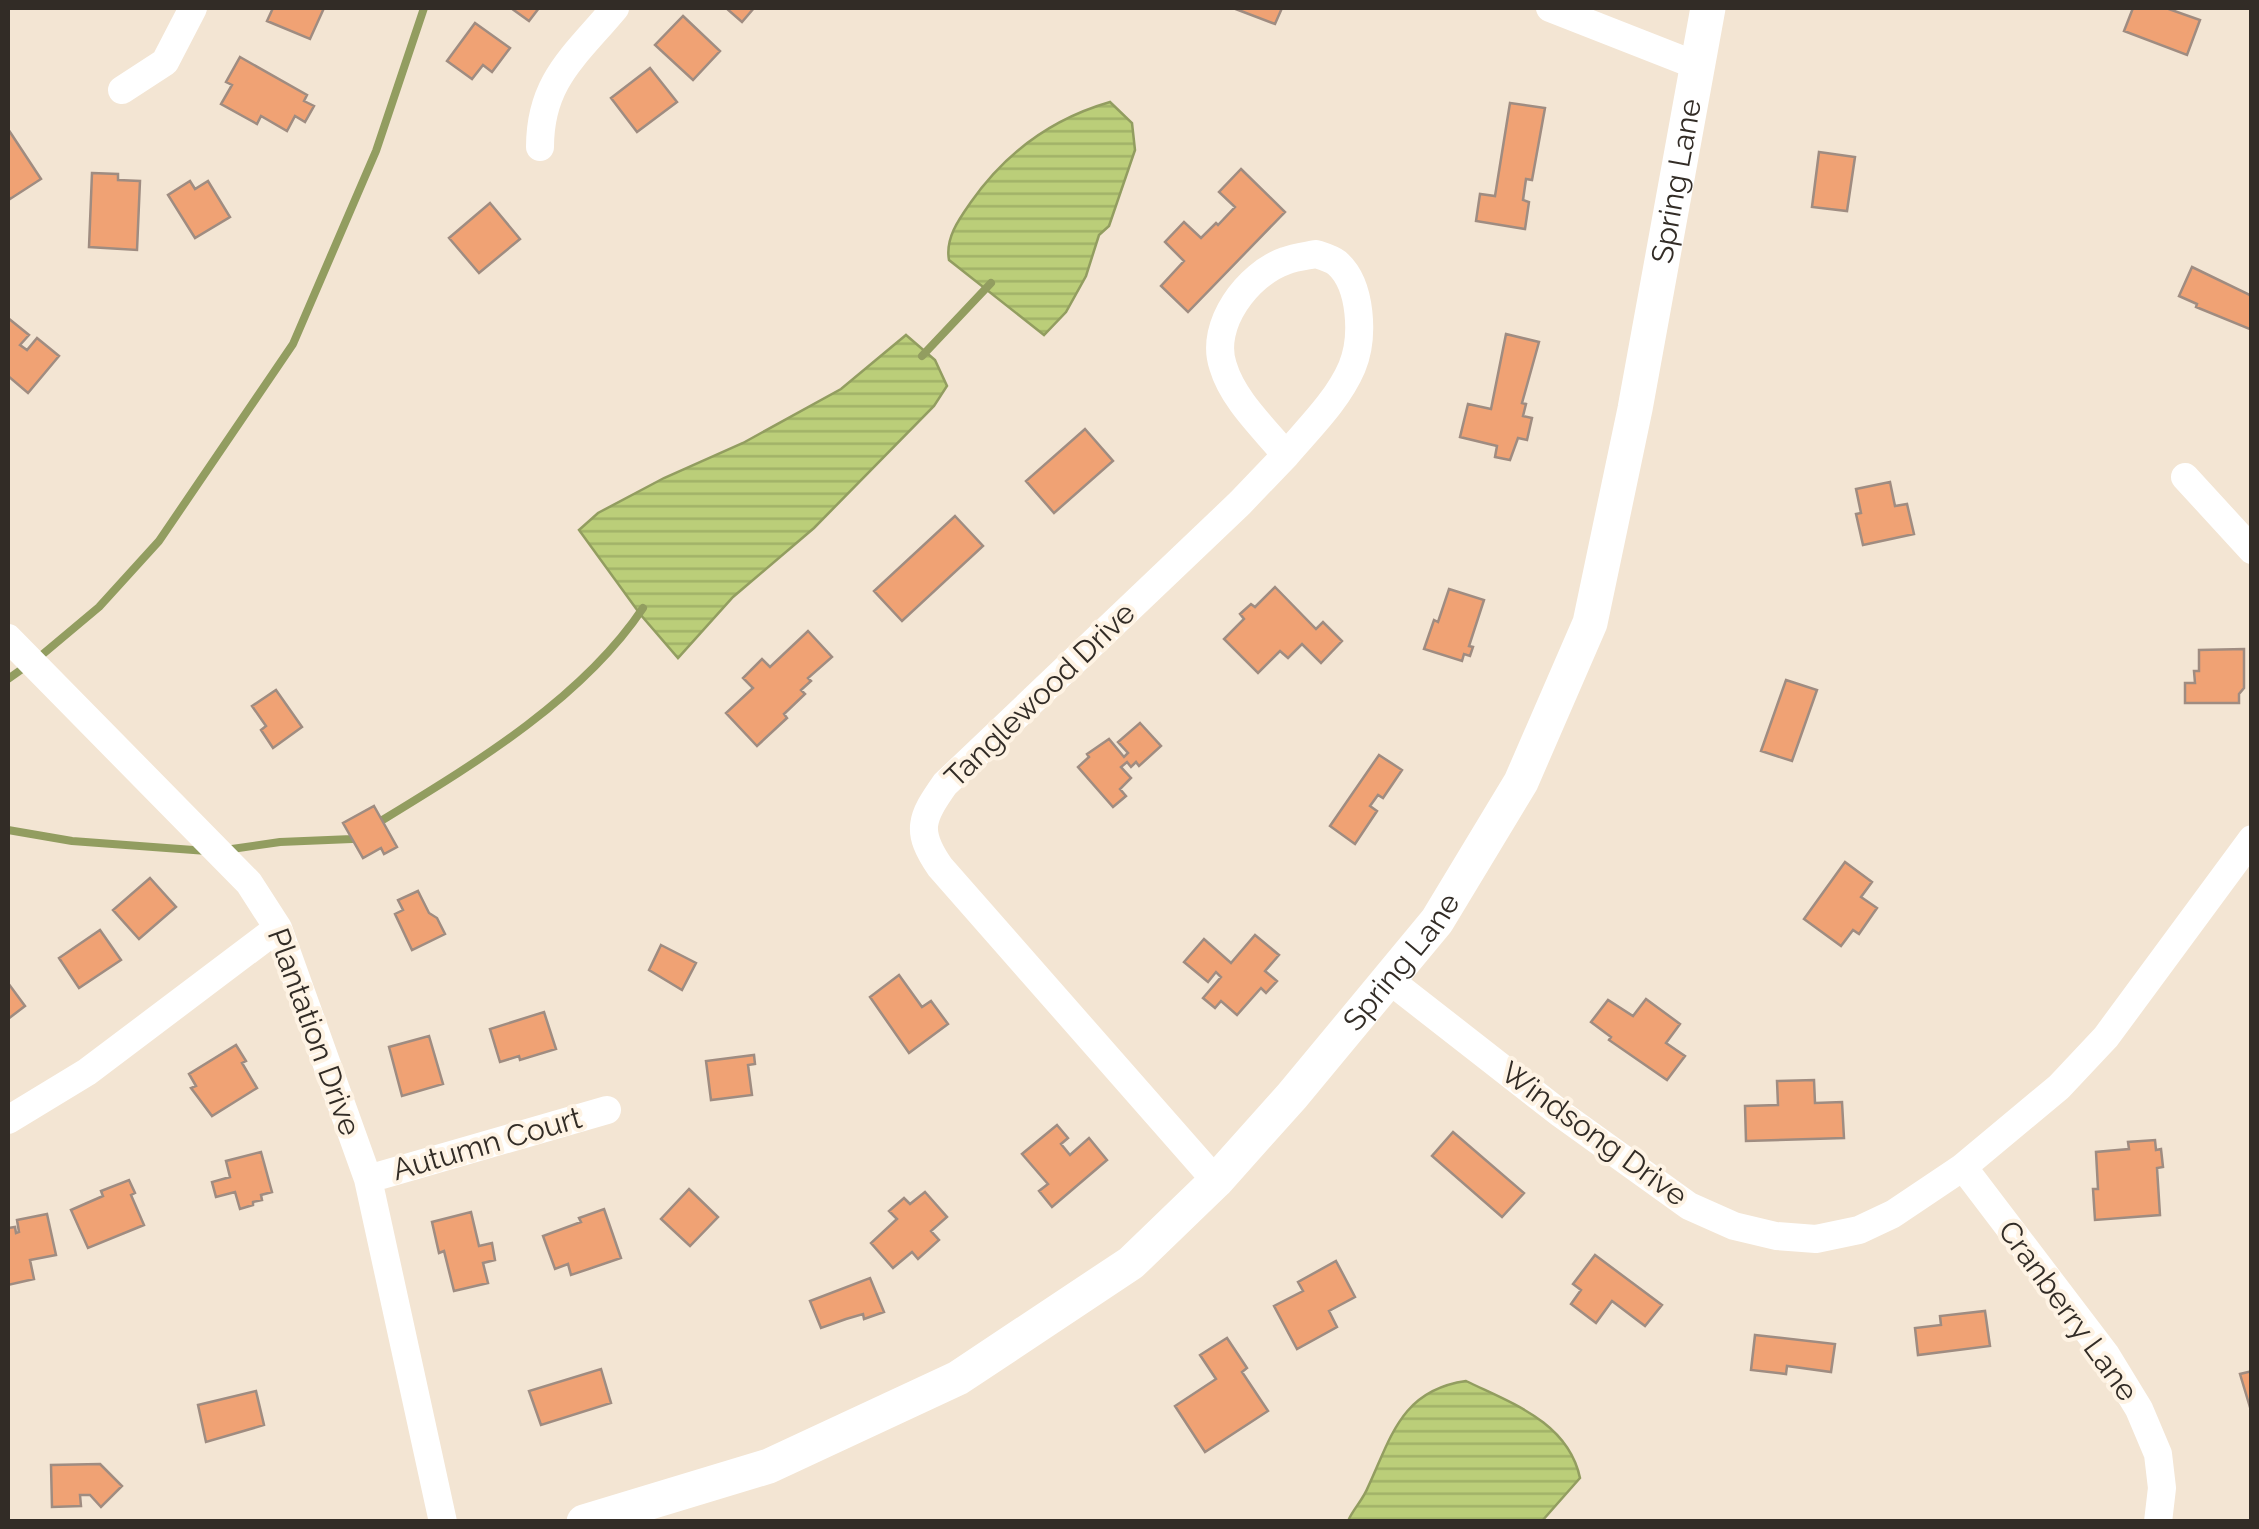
<svg xmlns="http://www.w3.org/2000/svg" width="2259" height="1529" font-family="Raleway,sans-serif">
  <style>
    .water { fill: url(#water-rules); stroke: #929d60; stroke-width: 2.5 }
    .lines { fill: none; stroke-linecap: round; stroke-linejoin: round }
    .stream { stroke: #929d60; stroke-width: 8 }
    .building { fill: #f0a274; stroke: #9f8c81; stroke-width: 2.5 }
    .minor { stroke: #fff; stroke-width: 28 }
    .tertiary { stroke: #fff; stroke-width: 35 }
    .labels { text-anchor: middle; stroke-width: 8; stroke-linejoin: round; paint-order: stroke }
    .street-label { font-size: 30px; fill: #322c26; stroke: #fef3e4 }
  </style>
  <defs>
    <pattern id="water-rules" width="6" height="5" patternUnits="userSpaceOnUse" patternTransform="scale(2.5)"><rect width="6" height="5" fill="#bbce79"/><path d="M0 2.5h6" fill="none" stroke="#a1b168"/></pattern>
  </defs>
  <rect width="100%" height="100%" fill="#f3e5d3"/>
  <!-- water -->
  <path class="water" d="M 1110,102 L 1132,123 L 1135,150 L 1109,226 L 1099,235 L 1086,276 L 1066,312 L 1044,335 L 949,260 C 945,238 959,219 971,202 C 1006,152 1051,119 1110,102 Z
    M 906,335 L 935,360 L 947,386 L 934,406 L 814,528 L 733,597 L 678,658 L 640,614 L 579,530 L 598,513 L 664,478 L 743,443 L 841,389 Z
    M 1466,1381 C 1511,1403 1568,1422 1580,1478 L 1542,1521 L 1348,1521 C 1353,1509 1363,1500 1368,1487 C 1391,1438 1401,1390 1466,1381 Z"/>
  <g class="lines">
    <!-- stream -->
    <path class="stream" d="M 922,356 L 991,283
      M 37,659 L 99,607 L 159,541 L 293,344 L 376,151 L 424,8
      M 8,679 L 25,667
      M 376,824 C 469,767 581,701 643,608
      M 8,830 L 72,841 L 207,851
      M 225,850 L 280,842 L 352,839 L 360,834"/>
  </g>
  <!-- building -->
  <path class="building" d="M 273,8 L 324,8 L 310,39 L 267,21 Z
    M 511,8 L 539,8 L 529,21 Z
    M 726,8 L 754,8 L 742,22 Z
    M 1233,8 L 1282,8 L 1275,24 Z
    M 2133,8 L 2166,8 L 2200,20 L 2187,55 L 2124,31 Z
    M 683,16 L 720,51 L 693,80 L 655,45 Z
    M 475,23 L 510,48 L 492,72 L 483,65 L 472,79 L 447,61 Z
    M 240,57 L 307,95 L 304,101 L 314,106 L 305,122 L 295,116 L 287,131 L 261,116 L 257,124 L 221,104 L 232,85 L 226,82 Z
    M 650,68 L 677,102 L 637,132 L 611,98 Z
    M 1510,103 L 1545,108 L 1532,180 L 1526,179 L 1523,200 L 1529,202 L 1525,229 L 1476,221 L 1480,194 L 1495,196 Z
    M 8,129 L 41,179 L 10,199 L 8,195 Z
    M 1819,152 L 1855,157 L 1847,211 L 1812,207 Z
    M 1241,169 L 1285,212 L 1188,312 L 1161,286 L 1184,261 L 1165,242 L 1184,222 L 1201,238 L 1216,223 L 1218,225 L 1235,207 L 1219,192 Z
    M 92,173 L 118,174 L 118,180 L 140,181 L 137,250 L 89,247 Z
    M 190,181 L 195,189 L 208,181 L 230,217 L 195,238 L 168,195 Z
    M 490,203 L 520,239 L 479,273 L 449,238 Z
    M 2192,267 L 2248,294 L 2252,297 L 2252,330 L 2196,307 L 2197,304 L 2179,296 Z
    M 8,318 L 29,335 L 20,345 L 27,350 L 37,338 L 59,356 L 28,393 L 8,376 Z
    M 1506,334 L 1539,342 L 1522,403 L 1526,404 L 1523,416 L 1532,418 L 1527,440 L 1518,438 L 1510,460 L 1495,457 L 1497,446 L 1460,437 L 1468,404 L 1491,409 Z
    M 1085,429 L 1113,461 L 1054,513 L 1026,481 Z
    M 1890,482 L 1895,506 L 1907,504 L 1914,534 L 1863,545 L 1856,514 L 1861,513 L 1856,489 Z
    M 955,516 L 983,546 L 902,621 L 874,591 Z
    M 1275,587 L 1316,629 L 1323,622 L 1342,641 L 1321,663 L 1302,644 L 1288,658 L 1280,651 L 1258,673 L 1224,639 L 1244,619 L 1240,614 L 1251,604 L 1255,607 Z
    M 1449,589 L 1484,600 L 1469,646 L 1473,647 L 1470,656 L 1464,654 L 1462,661 L 1424,649 L 1434,620 L 1438,622 Z
    M 808,631 L 832,657 L 808,678 L 811,681 L 801,690 L 805,694 L 784,714 L 787,718 L 757,746 L 726,713 L 753,688 L 743,678 L 762,659 L 770,667 Z
    M 2244,649 L 2244,688 L 2239,694 L 2239,703 L 2185,703 L 2185,683 L 2195,683 L 2194,671 L 2199,671 L 2199,650 Z
    M 1786,680 L 1817,690 L 1792,761 L 1761,751 Z
    M 276,690 L 302,727 L 273,748 L 261,730 L 266,726 L 252,706 Z
    M 1140,723 L 1161,746 L 1139,766 L 1136,762 L 1131,767 L 1127,762 L 1121,767 L 1131,778 L 1120,789 L 1126,796 L 1113,807 L 1078,767 L 1089,757 L 1087,754 L 1109,739 L 1124,757 L 1128,753 L 1118,742 Z
    M 1379,755 L 1402,770 L 1383,798 L 1378,795 L 1370,806 L 1377,811 L 1355,844 L 1330,826 Z
    M 374,806 L 397,847 L 384,854 L 381,848 L 363,858 L 343,823 Z
    M 1845,862 L 1872,882 L 1861,897 L 1877,908 L 1859,934 L 1853,930 L 1841,946 L 1804,919 Z
    M 150,878 L 176,907 L 139,939 L 113,910 Z
    M 418,891 L 429,913 L 437,918 L 445,934 L 412,950 L 395,914 L 403,910 L 398,900 Z
    M 100,930 L 121,960 L 79,988 L 59,958 Z
    M 1255,935 L 1279,955 L 1265,971 L 1277,981 L 1266,993 L 1261,988 L 1237,1015 L 1221,1001 L 1215,1008 L 1203,998 L 1221,977 L 1216,972 L 1208,982 L 1184,962 L 1204,939 L 1231,963 Z
    M 661,945 L 696,963 L 682,990 L 649,970 Z
    M 899,975 L 922,1007 L 931,1001 L 948,1024 L 909,1053 L 870,997 Z
    M 8,983 L 25,1006 L 8,1019 Z
    M 1646,999 L 1680,1024 L 1666,1043 L 1685,1056 L 1667,1080 L 1609,1040 L 1611,1037 L 1591,1022 L 1608,1000 L 1633,1016 Z
    M 544,1012 L 556,1049 L 520,1060 L 519,1056 L 500,1062 L 490,1029 Z
    M 429,1036 L 443,1084 L 402,1096 L 389,1047 Z
    M 236,1045 L 246,1061 L 242,1063 L 257,1088 L 212,1116 L 191,1088 L 196,1086 L 189,1074 Z
    M 754,1055 L 755,1064 L 748,1065 L 752,1095 L 711,1100 L 706,1061 Z
    M 1814,1080 L 1815,1103 L 1842,1102 L 1844,1138 L 1746,1141 L 1745,1106 L 1778,1105 L 1777,1081 Z
    M 1057,1125 L 1068,1138 L 1061,1144 L 1070,1155 L 1089,1138 L 1107,1160 L 1052,1207 L 1039,1191 L 1048,1184 L 1022,1154 Z
    M 1453,1132 L 1524,1193 L 1502,1217 L 1432,1156 Z
    M 2155,1140 L 2156,1150 L 2161,1149 L 2163,1167 L 2157,1168 L 2160,1215 L 2095,1220 L 2093,1189 L 2098,1189 L 2096,1152 L 2129,1149 L 2128,1142 Z
    M 261,1152 L 272,1192 L 261,1195 L 262,1200 L 253,1202 L 253,1205 L 240,1209 L 235,1192 L 216,1197 L 212,1182 L 230,1177 L 226,1161 Z
    M 129,1180 L 135,1193 L 131,1195 L 144,1225 L 88,1248 L 71,1210 L 103,1196 L 101,1191 Z
    M 689,1189 L 718,1217 L 690,1246 L 661,1219 Z
    M 925,1192 L 947,1217 L 931,1231 L 939,1240 L 918,1259 L 912,1252 L 893,1268 L 871,1243 L 897,1219 L 889,1211 L 904,1198 L 910,1204 Z
    M 604,1209 L 621,1258 L 571,1275 L 568,1264 L 555,1269 L 543,1236 L 581,1222 L 579,1218 Z
    M 471,1212 L 479,1246 L 492,1243 L 495,1260 L 483,1263 L 488,1283 L 454,1291 L 444,1251 L 439,1253 L 432,1222 Z
    M 47,1214 L 56,1255 L 30,1260 L 34,1279 L 8,1285 L 8,1228 L 15,1227 L 16,1233 L 19,1232 L 17,1220 Z
    M 1595,1255 L 1662,1305 L 1645,1326 L 1612,1301 L 1596,1323 L 1571,1304 L 1581,1290 L 1573,1284 Z
    M 1336,1261 L 1355,1297 L 1329,1311 L 1337,1327 L 1297,1349 L 1274,1306 L 1303,1291 L 1298,1282 Z
    M 870,1278 L 884,1312 L 864,1319 L 863,1314 L 846,1319 L 821,1328 L 810,1301 Z
    M 1985,1311 L 1990,1346 L 1918,1355 L 1915,1328 L 1941,1325 L 1940,1316 Z
    M 1755,1335 L 1835,1344 L 1831,1372 L 1787,1366 L 1786,1374 L 1751,1370 Z
    M 1227,1338 L 1247,1368 L 1242,1372 L 1268,1411 L 1205,1452 L 1175,1406 L 1216,1379 L 1200,1355 Z
    M 601,1369 L 611,1403 L 541,1425 L 529,1391 Z
    M 2252,1371 L 2252,1414 L 2240,1374 Z
    M 256,1391 L 264,1425 L 206,1442 L 198,1405 Z
    M 100,1464 L 122,1486 L 101,1507 L 90,1495 L 80,1495 L 81,1506 L 52,1507 L 51,1465 Z"/>
  <g class="lines">
    <!-- minor -->
    <path class="minor" d="M 1550,8 L 1698,66
      M 122,90 L 165,62 L 193,8
      M 540,147 C 540,81 575,56 615,8
      M 1316,254 C 1322,256 1332,259 1337,263 C 1362,285 1364,338 1352,367 C 1338,400 1309,428 1286,455 C 1264,428 1233,400 1223,366 C 1209,325 1248,274 1285,261 C 1295,257 1306,256 1316,254 Z
      M 2185,477 L 2252,550
      M 8,638 L 249,883 L 278,928 L 368,1179 L 443,1522
      M 1388,979 L 1561,1114 L 1689,1206 L 1734,1226 L 1776,1236 L 1816,1239 L 1859,1230 L 1893,1214 L 1963,1167 L 2059,1087 L 2106,1037 L 2252,839
      M 8,1120 L 87,1072 L 278,928
      M 1963,1167 L 2106,1355 L 2139,1409 L 2158,1454 L 2162,1488 L 2158,1522
      M 368,1179 L 607,1110
      M 1216,1181 L 940,867 C 915,831 921,818 945,784 L 1240,503 L 1286,455"/>
    <!-- tertiary -->
    <path class="tertiary" id="s1" d="M 584,1522 L 769,1466 L 958,1378 L 1131,1263 L 1216,1181 L 1292,1096 L 1437,921 L 1521,782 L 1590,623 L 1635,409 L 1708,8"/>
  </g>
  <g class="labels">
    <!-- street labels -->
    <g class="street-label">
      <text dy="10" stroke="none"><textPath href="#s1" startOffset="1855">Spring Lane</textPath></text>
      <text transform="translate(1040 695) rotate(-44)" y="10">Tanglewood Drive</text>
      <text dy="10" stroke="none"><textPath href="#s1" startOffset="1015">Spring Lane</textPath></text>
      <text transform="translate(314 1032) rotate(70)" y="10">Plantation Drive</text>
      <text transform="translate(1594 1134) rotate(36)" y="10">Windsong Drive</text>
      <text transform="translate(487 1144) rotate(-16)" y="10">Autumn Court</text>
      <text transform="translate(2068 1311) rotate(54)" y="10">Cranberry Lane</text>
    </g>
  </g>
  <!-- border -->
  <rect width="2259" height="1529" fill="none" stroke="#322c26" stroke-width="20"/>
</svg>
